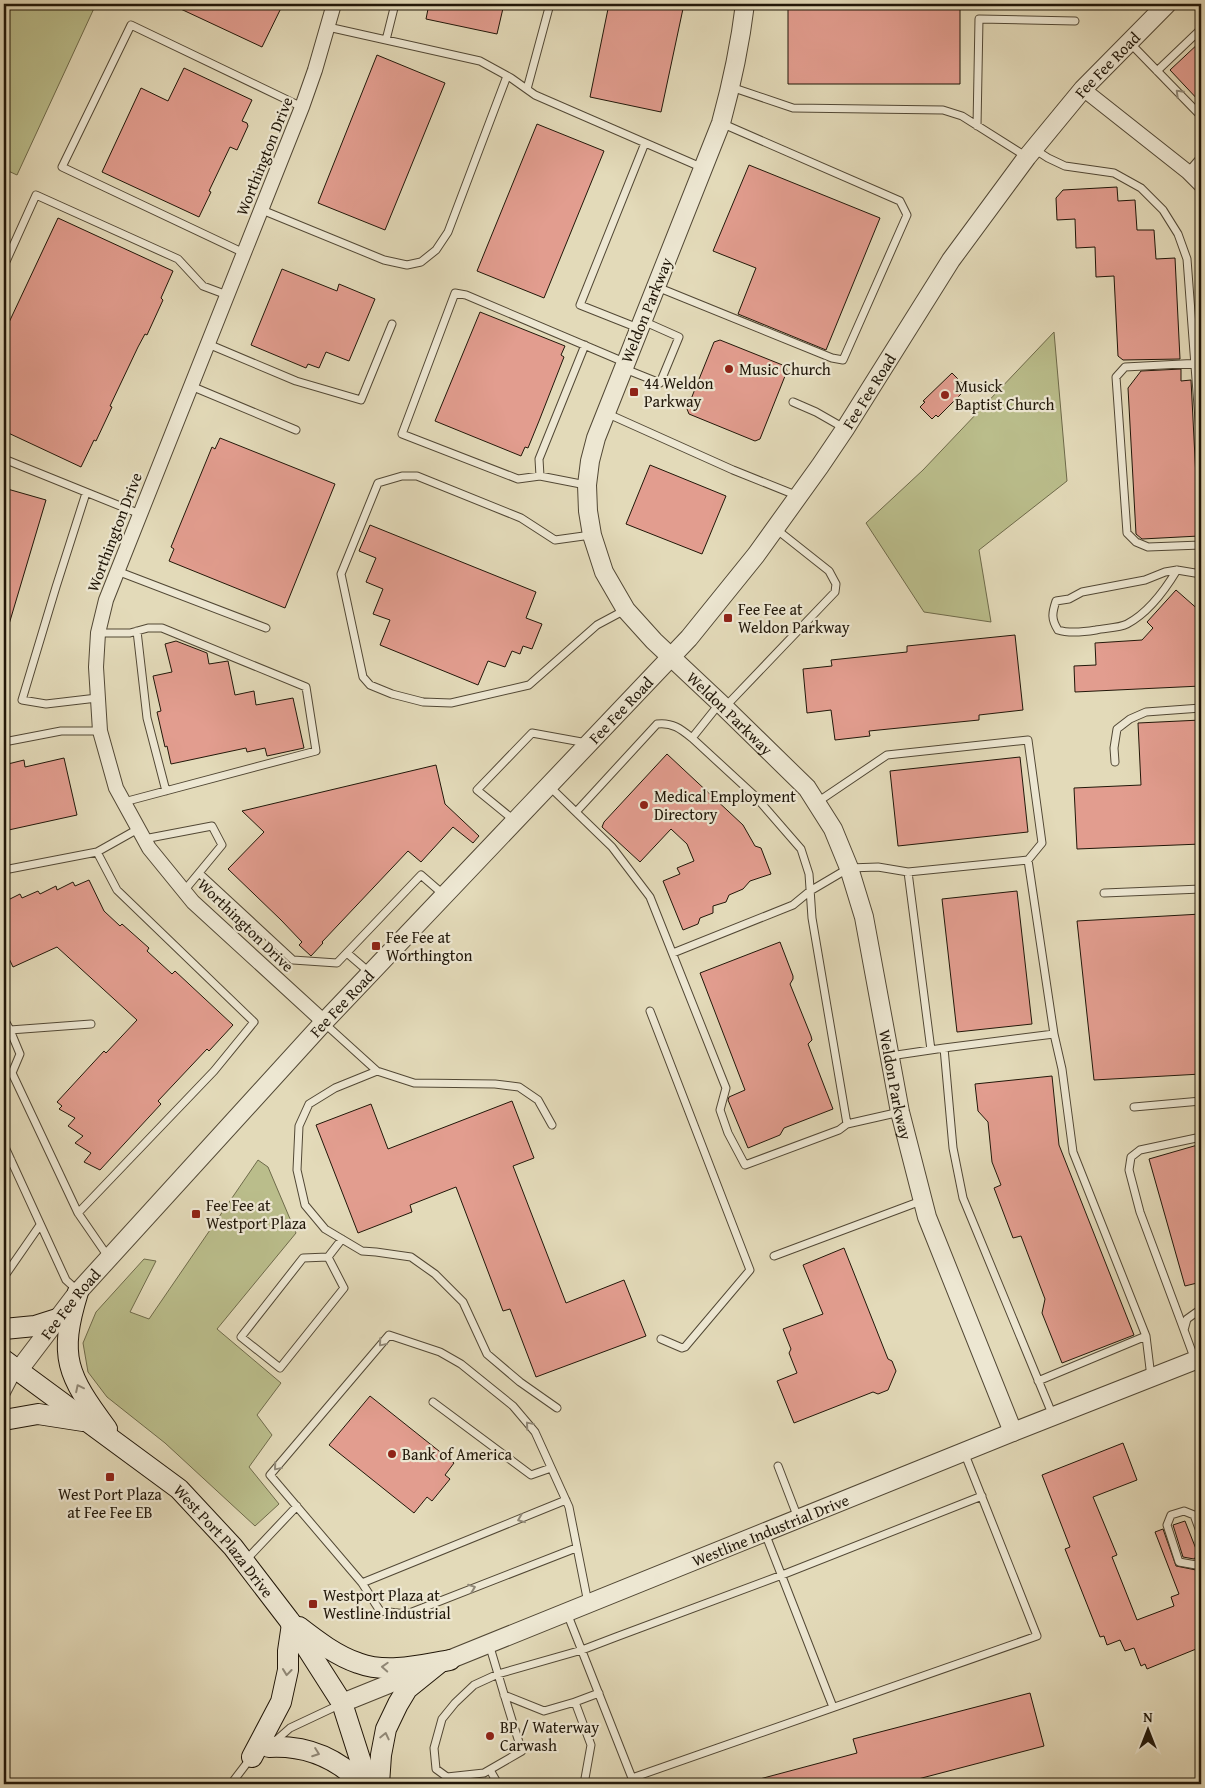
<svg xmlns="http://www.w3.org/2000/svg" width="1205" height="1788" font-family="'Gentium Book Plus',serif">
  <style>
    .green { fill: #babd8b; stroke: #6e6a4a }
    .building { fill: #e29d8f; stroke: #211709 }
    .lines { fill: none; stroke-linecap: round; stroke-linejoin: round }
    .service-casing { stroke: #524835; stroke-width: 9 }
    .minor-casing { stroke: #524835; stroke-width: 16 }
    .tertiary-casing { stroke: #524835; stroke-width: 20 }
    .secondary-casing { stroke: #211709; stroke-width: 22 }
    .service { stroke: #ede7d2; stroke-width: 7 }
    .minor { stroke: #ede7d2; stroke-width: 14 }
    .tertiary { stroke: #ede7d2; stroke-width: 18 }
    .secondary { stroke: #ede7d2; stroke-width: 20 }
    .oneway { stroke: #918978 }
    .poi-dot { fill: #8f2418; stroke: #ede7d2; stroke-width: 2 }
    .labels { text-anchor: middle; stroke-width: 4.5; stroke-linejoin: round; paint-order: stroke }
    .street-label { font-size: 16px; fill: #211709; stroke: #ede7d2 }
    .poi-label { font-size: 16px; fill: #211709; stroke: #ede7d2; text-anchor: start }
  </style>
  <rect width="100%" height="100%" fill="#e3dab9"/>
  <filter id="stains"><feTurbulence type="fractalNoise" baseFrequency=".004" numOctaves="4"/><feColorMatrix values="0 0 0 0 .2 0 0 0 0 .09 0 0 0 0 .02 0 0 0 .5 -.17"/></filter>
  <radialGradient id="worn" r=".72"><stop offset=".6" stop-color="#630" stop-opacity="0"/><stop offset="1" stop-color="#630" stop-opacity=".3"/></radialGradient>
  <!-- green -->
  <path class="green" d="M 4,4 L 96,4 L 17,175 L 4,169 Z
    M 1054,332 L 1067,481 L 979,550 L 991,622 L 924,612 L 866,523 L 923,470 Z
    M 258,1160 L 268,1167 L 296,1233 L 217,1329 L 281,1383 L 257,1415 L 272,1435 L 249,1467 L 279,1504 L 255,1526 L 165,1443 L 107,1397 L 88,1372 L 83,1343 L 96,1312 L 144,1259 L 156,1261 L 130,1312 L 149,1319 Z"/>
  <!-- building -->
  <path class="building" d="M 170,4 L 283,4 L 262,47 Z
    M 429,4 L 504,4 L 497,34 L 426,19 Z
    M 609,4 L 684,4 L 661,112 L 590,97 Z
    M 788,4 L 960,4 L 960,84 L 788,84 Z
    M 1201,41 L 1201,103 L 1170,70 Z
    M 377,55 L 445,83 L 385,230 L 318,203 Z
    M 184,68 L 252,100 L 242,121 L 247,123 L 248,126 L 237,150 L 230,147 L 209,191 L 211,192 L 199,217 L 102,172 L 141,88 L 168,101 Z
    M 537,124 L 604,151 L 544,298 L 477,271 Z
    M 749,165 L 880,218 L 826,350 L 738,314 L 756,268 L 713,251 Z
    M 1117,187 L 1118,201 L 1135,200 L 1137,230 L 1154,230 L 1156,259 L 1175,258 L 1180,359 L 1123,360 L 1118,356 L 1114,276 L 1096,277 L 1095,247 L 1076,248 L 1075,219 L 1057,220 L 1056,198 L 1063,190 Z
    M 58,218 L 173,271 L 161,298 L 163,300 L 147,335 L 145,334 L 138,347 L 110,406 L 112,407 L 96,441 L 94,440 L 81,467 L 4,431 L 4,333 Z
    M 282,269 L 337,291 L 339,284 L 375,299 L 349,361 L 326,352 L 319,368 L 308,364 L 306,368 L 251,345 Z
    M 480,312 L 565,346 L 561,355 L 564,357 L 539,421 L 528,448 L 525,447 L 521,456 L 435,421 Z
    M 720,340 L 785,366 L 787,371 L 760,439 L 755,441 L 689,414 L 687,409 L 714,342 Z
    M 1181,369 L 1181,381 L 1191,380 L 1199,536 L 1142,539 L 1136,534 L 1128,388 L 1141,371 Z
    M 952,373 L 967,388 L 938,417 L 936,415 L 932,419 L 920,407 L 925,402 L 923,401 Z
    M 220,438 L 335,484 L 285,608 L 169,561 L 174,549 L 171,547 L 212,447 L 215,449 Z
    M 650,465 L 726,496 L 702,554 L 626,524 Z
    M 4,488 L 46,500 L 7,631 L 4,631 Z
    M 370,525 L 536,592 L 526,618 L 542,624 L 532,649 L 523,646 L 520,654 L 512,651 L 505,667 L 488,661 L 478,685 L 380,645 L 390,620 L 373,614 L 383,589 L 366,582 L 376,558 L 359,551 Z
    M 1176,590 L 1201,612 L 1201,686 L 1075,692 L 1074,666 L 1096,665 L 1095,643 L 1142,640 L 1153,628 L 1147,622 Z
    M 1015,635 L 1023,710 L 979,715 L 979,720 L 869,731 L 870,736 L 835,740 L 831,710 L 807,713 L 803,669 L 832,666 L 831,660 L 907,652 L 907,646 Z
    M 176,641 L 207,653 L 209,664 L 228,661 L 235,695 L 254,691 L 256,705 L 293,698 L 304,748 L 267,756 L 265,748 L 247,752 L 246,748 L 171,764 L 167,746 L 165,747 L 157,712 L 161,711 L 153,676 L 172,672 L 165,644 Z
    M 1201,720 L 1201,844 L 1077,849 L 1074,788 L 1141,785 L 1138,723 Z
    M 667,754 L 743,825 L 755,846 L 761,848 L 771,874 L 750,881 L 743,889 L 729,895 L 726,902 L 713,906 L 713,913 L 700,918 L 698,924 L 683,930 L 663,881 L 680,874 L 677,868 L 694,861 L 687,844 L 671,829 L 640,862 L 602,827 L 604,822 Z
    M 1020,757 L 1028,832 L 898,846 L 890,771 Z
    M 64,758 L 77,815 L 4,831 L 4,765 L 24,760 L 25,767 Z
    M 436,765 L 445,804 L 479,836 L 473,843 L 453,827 L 421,862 L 408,851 L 322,942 L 323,943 L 311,956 L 299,945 L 302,942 L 281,920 L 228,869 L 264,832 L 242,811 Z
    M 89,880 L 104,911 L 120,926 L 122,924 L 149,948 L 147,951 L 172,974 L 175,971 L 233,1025 L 209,1051 L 207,1049 L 158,1101 L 161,1104 L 100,1170 L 84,1162 L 91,1153 L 75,1143 L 83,1136 L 68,1126 L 75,1118 L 59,1109 L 62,1106 L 57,1102 L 104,1051 L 106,1053 L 137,1020 L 57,947 L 13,967 L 4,948 L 4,902 L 20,894 L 22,898 L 38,891 L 40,894 L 56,886 L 57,890 L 73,882 L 75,886 Z
    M 1017,891 L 1032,1024 L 957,1032 L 942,899 Z
    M 1201,914 L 1201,1074 L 1094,1080 L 1077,921 Z
    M 780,942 L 793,976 L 793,979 L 790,984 L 811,1036 L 812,1040 L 808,1044 L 833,1109 L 784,1128 L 780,1135 L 748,1148 L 728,1100 L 729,1097 L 745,1090 L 700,973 Z
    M 1052,1076 L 1059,1145 L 1134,1335 L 1062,1363 L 1042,1313 L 1045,1299 L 1021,1236 L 1013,1238 L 994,1188 L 1001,1185 L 992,1162 L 988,1122 L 978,1111 L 975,1084 Z
    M 512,1101 L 534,1158 L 513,1166 L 566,1303 L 624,1280 L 646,1336 L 536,1377 L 510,1309 L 503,1311 L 456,1187 L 410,1205 L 412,1212 L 358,1233 L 316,1125 L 371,1104 L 388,1149 Z
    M 1201,1144 L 1201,1282 L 1185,1286 L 1149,1159 Z
    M 844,1248 L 888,1359 L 892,1361 L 896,1371 L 888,1390 L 878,1394 L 873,1392 L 794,1423 L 777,1381 L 797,1373 L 789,1353 L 791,1349 L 783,1329 L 823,1314 L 803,1265 Z
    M 370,1396 L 454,1463 L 445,1475 L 450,1479 L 432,1501 L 427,1497 L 414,1513 L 329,1445 Z
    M 1123,1443 L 1137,1480 L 1093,1497 L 1117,1555 L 1112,1557 L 1137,1620 L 1174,1606 L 1171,1597 L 1179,1594 L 1155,1532 L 1163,1529 L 1176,1566 L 1196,1570 L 1201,1567 L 1201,1647 L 1147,1669 L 1145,1664 L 1141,1666 L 1134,1648 L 1125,1651 L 1120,1640 L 1107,1645 L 1104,1636 L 1100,1637 L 1065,1549 L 1070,1547 L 1042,1475 Z
    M 1185,1521 L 1198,1554 L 1194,1559 L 1183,1557 L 1173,1525 Z
    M 1030,1693 L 1044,1746 L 899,1784 L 756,1784 L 756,1780 L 857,1753 L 853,1739 Z"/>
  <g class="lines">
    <!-- service casing -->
    <g class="service-casing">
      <path id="service" d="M 328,27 L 480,61 L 511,78 L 535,95 L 703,168
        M 386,40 L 395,4
        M 1130,43 L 1201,116
        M 1157,71 L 1201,29
        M 731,87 L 793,108 L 943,110 L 962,116 L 1027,157
        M 527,89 L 550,4
        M 977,126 L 979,19 L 1075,21
        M 1034,149 L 1048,158 L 1065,166 L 1114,173 L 1141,188 L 1163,210 L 1178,234 L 1187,259 L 1201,446
        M 1188,172 L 1201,157
        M 262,210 L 384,260 L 407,265 L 421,262 L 436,250 L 448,232 L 507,76
        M 244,253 L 62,167 L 131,25 L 302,107
        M 4,266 L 36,195 L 178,259 L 203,286 L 227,295
        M 657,287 L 832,358 L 843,360 L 907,215 L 900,201 L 721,123
        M 638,328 L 580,305 L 645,143
        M 208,344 L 296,381 L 361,400 L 392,324
        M 1201,363 L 1125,367 L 1116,377 L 1127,533 L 1136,542 L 1148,547 L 1201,545
        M 625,369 L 660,383 L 679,337 L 643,321
        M 191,386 L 296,430
        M 793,402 L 816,412 L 844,428
        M 606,413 L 733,470 L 798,496
        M 4,459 L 140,514
        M 540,476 L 539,459 L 585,345
        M 586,485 L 540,476 L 518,479 L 402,434 L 455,293 L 466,295 L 624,362
        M 86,493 L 56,587 L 22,700 L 46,704 L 97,698
        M 591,535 L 555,540 L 521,518 L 417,476 L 402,476 L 378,483 L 341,574 L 363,677 L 370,685 L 392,694 L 423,702 L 451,703 L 529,685 L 597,625 L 625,610
        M 1177,570 C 1165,590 1148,613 1127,624 C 1119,628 1105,628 1096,630 C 1084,632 1070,634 1058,630 C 1051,619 1052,613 1056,601 L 1069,599 L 1082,592 L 1145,580 L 1165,572 L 1177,570 L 1201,574
        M 117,571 L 266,628
        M 137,631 L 147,718 L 166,791
        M 98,633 L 130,633 L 148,628 L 162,628 L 306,687 L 316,751 L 124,802
        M 725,707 L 835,592 L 836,584 L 829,571 L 776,529
        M 4,742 L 61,731 L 100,731
        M 1115,762 L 1114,748 L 1117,729 L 1130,719 L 1146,712 L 1201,708
        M 549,786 L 612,847 L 650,897 L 726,1088 L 720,1110 L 728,1133 L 745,1165 L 839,1130 L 847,1124 L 812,918 L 809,874 L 801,849 L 755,796 L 692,738 L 720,703
        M 576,812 L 657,724 C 672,722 681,729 692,738
        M 515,821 L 477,790 L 532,733 L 587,743
        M 144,839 L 212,826 L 222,845 L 184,891
        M 1028,860 L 1054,1034
        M 4,870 L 97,852
        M 908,872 L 931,1050
        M 199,873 L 293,960 L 337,963 L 421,875 L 444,895
        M 1104,893 L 1201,889
        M 347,953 L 369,972
        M 673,953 L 793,905 L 810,891 L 849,868 L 878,867 L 908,872 L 1028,860 L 1042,843 L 1028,740 L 887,755 L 816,803
        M 650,1011 L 750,1270 L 685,1347 L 682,1348 L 661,1339
        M 4,1019 L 10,1030 L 91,1024
        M 324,1023 L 377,1071 L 414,1083 L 495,1084 L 519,1087 L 538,1100 L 552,1125
        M 4,1033 L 10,1030 L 20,1054 L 12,1073 L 78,1213 L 214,1071 L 254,1022 L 117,890 L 97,852 L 138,829
        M 890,1056 L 944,1048
        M 377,1071 L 335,1088 L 309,1104 L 299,1126 L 297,1170 L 305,1205 L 325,1229 L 362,1251 L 376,1252 L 411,1257 L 435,1274 L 463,1302 L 487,1354 L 520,1382 L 557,1408
        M 1134,1107 L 1201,1101
        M 847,1124 L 900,1112
        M 4,1145 L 66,1280 L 78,1291
        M 4,1168 L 11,1160
        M 78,1213 L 109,1258
        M 774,1256 L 921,1201
        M 328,1257 L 344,1288 L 280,1368 L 241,1337 L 303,1258 L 328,1257 L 342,1239
        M 4,1277 L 40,1225
        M 1184,1330 L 1140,1212 L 1129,1170 L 1131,1157 L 1140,1150 L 1201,1137
        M 1195,1360 L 1184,1330 L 1187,1319 L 1201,1309
        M 4,1381 L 16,1373
        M 1038,1381 L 1146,1336
        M 4,1398 L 18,1371
        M 433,1402 L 531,1475 L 551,1468
        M 1053,1416 L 963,1198 L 953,1148 L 944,1048 L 1054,1034 L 1062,1069 L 1073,1152 L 1146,1336 L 1151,1377
        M 778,1466 L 798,1518
        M 566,1500 L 362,1583 L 380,1611 L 407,1614 L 576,1548
        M 765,1533 L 833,1707
        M 1201,1534 L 1194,1515 L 1184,1511 L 1171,1515 L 1167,1525 L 1179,1562 L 1196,1565 L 1201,1558
        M 246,1560 L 297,1506
        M 362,1583 L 270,1475 L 389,1335 L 440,1352 L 461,1364 L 513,1406 L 535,1432 L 569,1507 L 588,1603
        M 567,1613 L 632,1778 L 1037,1636 L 964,1452
        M 489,1644 C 500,1680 510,1716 522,1751 L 484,1773 L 447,1777 L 436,1769 L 434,1748 L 442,1719 L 455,1703 L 474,1685 L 498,1674 L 582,1650 L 616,1637 L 782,1575 L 982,1496
        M 504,1695 L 544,1711 L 575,1702
        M 273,1743 L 290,1728 L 341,1704
        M 490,1770 L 498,1784
        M 231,1784 L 250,1759
        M 584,1784 L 591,1745 L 575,1702 L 599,1693"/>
    </g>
    <!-- minor casing -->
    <g class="minor-casing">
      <path id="minor" d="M 1083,89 L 1188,172 L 1201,185
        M 324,1022 L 193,902 L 149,848 L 116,788 L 100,731 L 96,667 L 98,633 L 106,600 L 302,107 L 315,70 L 334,4"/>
    </g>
    <!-- tertiary casing -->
    <g class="tertiary-casing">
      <g id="tertiary">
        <path id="s1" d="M 745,4 C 740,45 732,83 721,123 L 596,438 L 590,461 L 587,485 L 588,511 L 592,535 L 604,572 L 626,610 L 654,641 L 720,703 L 807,788 L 833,829 L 849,868 L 864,917 L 900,1112 L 927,1217 L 1013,1432"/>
        <path id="s2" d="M 18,1371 L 78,1292 L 324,1022 L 689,638 L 756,555 L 820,466 L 845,429 L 951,260 L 1027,157 L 1083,89 L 1167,4"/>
        <path id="s3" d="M 342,1703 L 1013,1432 L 1201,1358"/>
      </g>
    </g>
    <!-- secondary casing -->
    <g class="secondary-casing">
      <g id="secondary">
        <path d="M 78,1292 C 58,1357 67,1375 107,1429"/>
        <path d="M 4,1329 L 35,1326 L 57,1319"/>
        <path id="s4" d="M 4,1360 L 179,1489 L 233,1547 L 289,1620 L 342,1703 L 368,1784"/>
        <path d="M 4,1420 L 38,1414 L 83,1421"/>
        <path d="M 299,1627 C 317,1641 337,1656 358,1663 C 387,1674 421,1665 450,1660"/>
        <path d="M 269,1747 C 306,1745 336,1757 362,1784"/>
        <path d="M 252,1757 L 281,1702 L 288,1670 L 288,1651 L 292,1624"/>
        <path d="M 379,1784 L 381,1755 L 386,1729 L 398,1704 L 407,1689 L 438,1664"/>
      </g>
    </g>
    <!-- service -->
    <use href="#service" class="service"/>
    <!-- minor -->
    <use href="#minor" class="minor"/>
    <!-- tertiary -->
    <use href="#tertiary" class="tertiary"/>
    <!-- secondary -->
    <use href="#secondary" class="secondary"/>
  </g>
  <!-- one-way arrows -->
  <defs><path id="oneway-chevron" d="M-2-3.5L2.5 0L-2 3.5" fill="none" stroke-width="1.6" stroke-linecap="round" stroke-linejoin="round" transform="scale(1.25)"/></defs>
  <g class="oneway">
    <use href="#oneway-chevron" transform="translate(1179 93) rotate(-135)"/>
    <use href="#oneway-chevron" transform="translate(382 1343) rotate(130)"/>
    <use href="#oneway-chevron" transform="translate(79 1388) rotate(-116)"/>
    <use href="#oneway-chevron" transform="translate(529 1425) rotate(-130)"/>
    <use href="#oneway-chevron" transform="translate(277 1467) rotate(130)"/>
    <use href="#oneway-chevron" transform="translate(521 1519) rotate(158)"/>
    <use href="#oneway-chevron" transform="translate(472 1588) rotate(-21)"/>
    <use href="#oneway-chevron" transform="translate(385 1667) rotate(-177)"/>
    <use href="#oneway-chevron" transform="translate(287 1672) rotate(96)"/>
    <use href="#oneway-chevron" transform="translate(385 1736) rotate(-77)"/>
    <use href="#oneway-chevron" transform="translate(316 1753) rotate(20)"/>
  </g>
  <!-- markers -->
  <g class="poi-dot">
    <circle cx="729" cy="369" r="5"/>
    <rect x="629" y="387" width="10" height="10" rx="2.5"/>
    <circle cx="945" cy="395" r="5"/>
    <rect x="723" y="613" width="10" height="10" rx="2.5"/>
    <circle cx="644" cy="805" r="5"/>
    <rect x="371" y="941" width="10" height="10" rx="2.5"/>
    <rect x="191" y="1209" width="10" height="10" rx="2.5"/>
    <circle cx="392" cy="1454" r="5"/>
    <rect x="105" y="1472" width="10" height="10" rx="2.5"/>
    <rect x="308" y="1599" width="10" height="10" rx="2.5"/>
    <circle cx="490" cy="1736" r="5"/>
  </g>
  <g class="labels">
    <!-- street labels -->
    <g class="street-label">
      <text dy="6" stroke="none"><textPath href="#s2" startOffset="1705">Fee Fee Road</textPath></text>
      <text transform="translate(264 156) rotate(-68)" y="6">Worthington Drive</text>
      <text transform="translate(646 310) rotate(-68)" y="6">Weldon Parkway</text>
      <text dy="6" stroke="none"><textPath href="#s2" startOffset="1300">Fee Fee Road</textPath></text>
      <text transform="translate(114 532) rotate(-69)" y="6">Worthington Drive</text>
      <text dy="6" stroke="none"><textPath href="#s2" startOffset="895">Fee Fee Road</textPath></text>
      <text dy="6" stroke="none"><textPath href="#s1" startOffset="788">Weldon Parkway</textPath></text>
      <text transform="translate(246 925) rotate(44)" y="6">Worthington Drive</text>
      <text dy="6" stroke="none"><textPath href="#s2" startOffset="490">Fee Fee Road</textPath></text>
      <text dy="6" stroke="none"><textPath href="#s1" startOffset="1208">Weldon Parkway</textPath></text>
      <text dy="6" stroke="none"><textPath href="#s2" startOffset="85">Fee Fee Road</textPath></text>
      <text dy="6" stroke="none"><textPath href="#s3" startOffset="462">Westline Industrial Drive</textPath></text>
      <text dy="6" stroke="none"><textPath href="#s4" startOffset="286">West Port Plaza Drive</textPath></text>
    </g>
    <!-- poi labels -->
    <g class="poi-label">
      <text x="739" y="375">Music Church</text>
      <text x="644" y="389">44 Weldon<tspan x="644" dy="18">Parkway</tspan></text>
      <text x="955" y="392">Musick<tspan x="955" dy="18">Baptist Church</tspan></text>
      <text x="738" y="615">Fee Fee at<tspan x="738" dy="18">Weldon Parkway</tspan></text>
      <text x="654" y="802">Medical Employment<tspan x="654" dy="18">Directory</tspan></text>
      <text x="386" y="943">Fee Fee at<tspan x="386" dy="18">Worthington</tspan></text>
      <text x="206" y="1211">Fee Fee at<tspan x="206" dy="18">Westport Plaza</tspan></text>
      <text x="402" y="1460">Bank of America</text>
      <text x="110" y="1500" text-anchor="middle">West Port Plaza<tspan x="110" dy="18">at Fee Fee EB</tspan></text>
      <text x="323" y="1601">Westport Plaza at<tspan x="323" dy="18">Westline Industrial</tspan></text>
      <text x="500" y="1733">BP / Waterway<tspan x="500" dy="18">Carwash</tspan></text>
    </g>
  </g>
  <!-- margin -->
  <rect width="1205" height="1788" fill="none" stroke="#e3dab9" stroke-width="20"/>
  <rect x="5" y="5" width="1195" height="1778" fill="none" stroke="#211709" stroke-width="2.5"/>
  <rect x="10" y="10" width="1185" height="1768" fill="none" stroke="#211709"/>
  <!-- north arrow -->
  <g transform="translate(1148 1730)" stroke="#ede7d2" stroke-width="4" paint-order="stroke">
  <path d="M0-4L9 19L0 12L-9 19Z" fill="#211709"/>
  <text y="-8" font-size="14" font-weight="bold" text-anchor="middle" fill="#211709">N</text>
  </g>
  <rect width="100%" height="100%" filter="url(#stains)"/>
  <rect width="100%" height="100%" fill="url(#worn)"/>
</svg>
